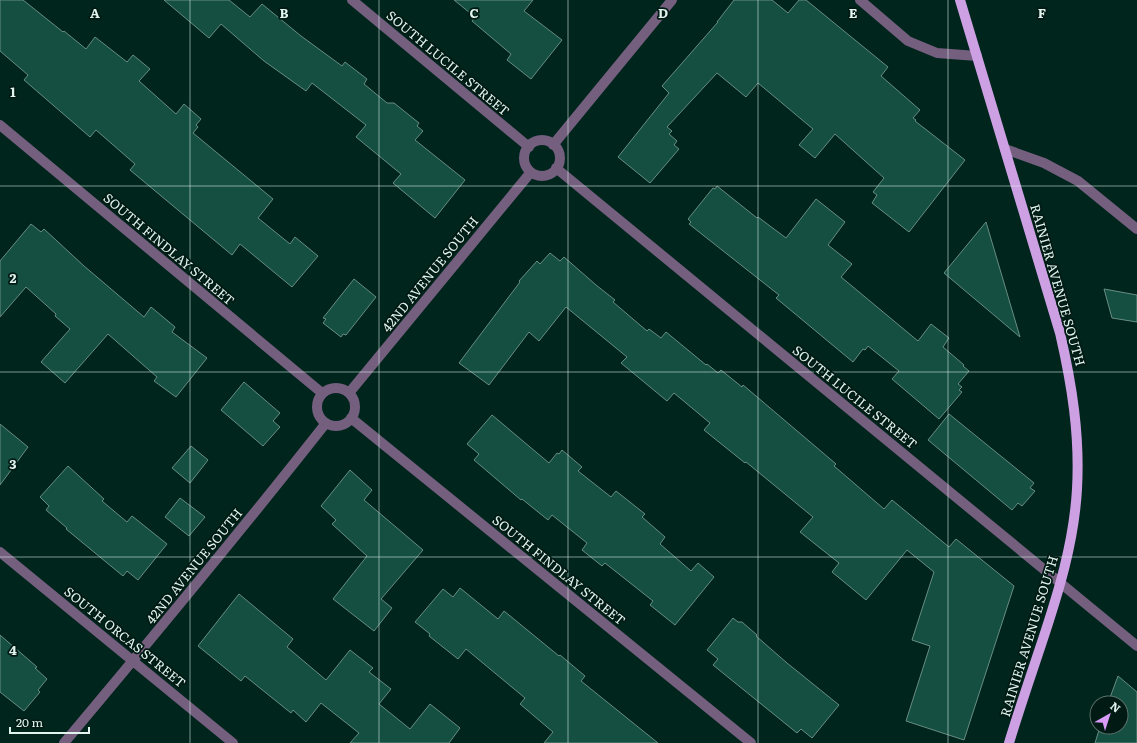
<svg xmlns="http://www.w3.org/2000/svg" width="1137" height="743" font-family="Literata,serif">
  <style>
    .building { fill: #144f42; stroke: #688d82 }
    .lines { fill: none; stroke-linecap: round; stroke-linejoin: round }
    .minor { stroke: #745f7f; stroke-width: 10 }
    .major { stroke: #cca0e3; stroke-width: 10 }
    .grid { fill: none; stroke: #e1f4ee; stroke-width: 1; stroke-opacity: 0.55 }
    .labels { text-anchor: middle; stroke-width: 3.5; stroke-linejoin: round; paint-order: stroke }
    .street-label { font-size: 13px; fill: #e1f4ee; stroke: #011a14 }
    .grid-label { font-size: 13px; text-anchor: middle; font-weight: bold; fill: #e1f4ee; stroke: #011a14; stroke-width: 3.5; stroke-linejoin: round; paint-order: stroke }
  </style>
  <rect width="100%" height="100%" fill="#00251c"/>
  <!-- building -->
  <path class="building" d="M 0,0 L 23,0 L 63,32 L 64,31 L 86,49 L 95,37 L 127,62 L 133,55 L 150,69 L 139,81 L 176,114 L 184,104 L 201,119 L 196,125 L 198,127 L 193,133 L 273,199 L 258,218 L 290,244 L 295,237 L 318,256 L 292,287 L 240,244 L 232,255 L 130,170 L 135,164 L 96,130 L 90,137 L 24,80 L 28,75 L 0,51 Z
    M 164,0 L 229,0 L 250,17 L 262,4 L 301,36 L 342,66 L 345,62 L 367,79 L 364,84 L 387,103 L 394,103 L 419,123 L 417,126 L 423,131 L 415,140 L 465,180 L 435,218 L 393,183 L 401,174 L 356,137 L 366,125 L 312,83 L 306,91 L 264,61 L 221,24 L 209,38 Z
    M 454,0 L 533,0 L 524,11 L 562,40 L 531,79 L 507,60 L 511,54 L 472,21 L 475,17 Z
    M 734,0 L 772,0 L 788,13 L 799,0 L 806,0 L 888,67 L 881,76 L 920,110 L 913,118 L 916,120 L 915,121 L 965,160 L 909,232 L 872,203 L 877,195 L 873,192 L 884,178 L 835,134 L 815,158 L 799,145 L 813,129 L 758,83 L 746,97 L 717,73 L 667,127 L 672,131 L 669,134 L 677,141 L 674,145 L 679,149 L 650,183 L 618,157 L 669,93 L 662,86 L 718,22 L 717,22 Z
    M 717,186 L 757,218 L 758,217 L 786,238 L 816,199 L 845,222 L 828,245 L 852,264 L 841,277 L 918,341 L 931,324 L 949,338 L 943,347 L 964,365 L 963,366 L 969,371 L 958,384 L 962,387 L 959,390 L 962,392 L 939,419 L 892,379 L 899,371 L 868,346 L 865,350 L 863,349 L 853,362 L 776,298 L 779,295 L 689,224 L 691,222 L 688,219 L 713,188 L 715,189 Z
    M 986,222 L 1020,337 L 944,273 Z
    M 31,224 L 41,232 L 44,229 L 84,266 L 144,317 L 151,307 L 175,327 L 172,332 L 207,358 L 176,397 L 154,381 L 157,377 L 108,334 L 65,383 L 41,362 L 70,329 L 55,316 L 56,314 L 26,287 L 0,317 L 0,261 Z
    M 550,253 L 560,261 L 564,257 L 596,285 L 615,300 L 613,302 L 647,331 L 649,329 L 661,338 L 666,332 L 706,365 L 707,364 L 718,373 L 721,370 L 742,387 L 743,385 L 836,464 L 834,466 L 884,509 L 892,500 L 949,547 L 956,539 L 1014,586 L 964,740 L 906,721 L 930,646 L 912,640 L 934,572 L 907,550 L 866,600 L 832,572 L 839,563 L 800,532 L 813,517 L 746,462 L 745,463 L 704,430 L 710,423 L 674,393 L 667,401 L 621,363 L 627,357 L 566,307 L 539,341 L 529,332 L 489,385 L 459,363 L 520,282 L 519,281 L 537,261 L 540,264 Z
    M 354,279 L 376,297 L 346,335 L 343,334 L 341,337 L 323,323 L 326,319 L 323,318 Z
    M 1104,289 L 1137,295 L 1137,322 L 1112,318 Z
    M 244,382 L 280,413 L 273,421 L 280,427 L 263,446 L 221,410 Z
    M 949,414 L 1034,483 L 1030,488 L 1035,491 L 1022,506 L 1018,503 L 1012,510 L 928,440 Z
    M 492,415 L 549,463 L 557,453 L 559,454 L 562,450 L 582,467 L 578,471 L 611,497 L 616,491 L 645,514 L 642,517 L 665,537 L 660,544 L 691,571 L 698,563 L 714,577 L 675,625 L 650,605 L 653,601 L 605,563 L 602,566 L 582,550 L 587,543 L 552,515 L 548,520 L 522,499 L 521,500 L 474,460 L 479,454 L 467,444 Z
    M 0,424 L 28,447 L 0,485 Z
    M 191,446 L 208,460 L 190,483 L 172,468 Z
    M 68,466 L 104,499 L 102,501 L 127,522 L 132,516 L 167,544 L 138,580 L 127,571 L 123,576 L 66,529 L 67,528 L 46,510 L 49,506 L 40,497 Z
    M 350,470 L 372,490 L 364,500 L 423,550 L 381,599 L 392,608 L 374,631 L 333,599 L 367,556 L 332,524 L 336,520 L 321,506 Z
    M 180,498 L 205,517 L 189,536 L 165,517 Z
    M 460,588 L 498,619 L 504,611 L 559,656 L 560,655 L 585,676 L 581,681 L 658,743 L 544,743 L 553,732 L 520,704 L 525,698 L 466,649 L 458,659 L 429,636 L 430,634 L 415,622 L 443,589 L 453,597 Z
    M 239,594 L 293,639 L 287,647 L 326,680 L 350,650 L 373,668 L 369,672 L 391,689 L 379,704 L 410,729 L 430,704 L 460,728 L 449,743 L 350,743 L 359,733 L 321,703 L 306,722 L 293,710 L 291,713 L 245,676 L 241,681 L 198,646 Z
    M 733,618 L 738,622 L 742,622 L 757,635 L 756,636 L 787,663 L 839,705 L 812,738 L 801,729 L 797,733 L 713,665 L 718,659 L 707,650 Z
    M 0,635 L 37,667 L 35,668 L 47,679 L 38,690 L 40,692 L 24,711 L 0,692 Z
    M 1118,676 L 1137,692 L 1137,743 L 1095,743 L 1100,727 L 1121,727 L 1121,703 L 1108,703 Z"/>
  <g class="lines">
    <!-- minor -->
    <path class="minor" d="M 352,0 L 529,147
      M 860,0 L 908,41 L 937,53 L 977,56
      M 0,125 L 322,393
      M524 158a18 18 0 1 1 36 0a18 18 0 1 1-36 0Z
      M 553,145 L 672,0
      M 1005,149 L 1044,163 L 1078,181 L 1137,229
      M 556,168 L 1137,646
      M317 407a19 19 0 1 1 38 0a19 19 0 1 1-38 0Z
      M 349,393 L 531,172
      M 351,418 L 751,743
      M 0,552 L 233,743
      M 64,743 C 153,637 241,531 326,423"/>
    <!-- major -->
    <path class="major" d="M 960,0 L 1060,333 C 1072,385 1080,435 1077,489 C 1074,543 1058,594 1041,645 C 1030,678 1019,710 1009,743"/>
  </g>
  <!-- grid -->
  <path class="grid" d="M 190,0 L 190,743M 379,0 L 379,743M 568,0 L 568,743M 758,0 L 758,743M 948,0 L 948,743M 0,186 L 1137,186M 0,372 L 1137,372M 0,557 L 1137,557"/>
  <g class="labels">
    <!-- street labels -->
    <g class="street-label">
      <text transform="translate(448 63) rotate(40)" y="5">SOUTH LUCILE STREET</text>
      <text transform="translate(169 249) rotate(40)" y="5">SOUTH FINDLAY STREET</text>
      <text transform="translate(430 274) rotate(-51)" y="5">42ND AVENUE SOUTH</text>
      <text transform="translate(1058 285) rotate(74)" y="5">RAINIER AVENUE SOUTH</text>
      <text transform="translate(855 397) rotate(39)" y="5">SOUTH LUCILE STREET</text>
      <text transform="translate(194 566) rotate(-51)" y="5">42ND AVENUE SOUTH</text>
      <text transform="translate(559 570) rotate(39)" y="5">SOUTH FINDLAY STREET</text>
      <text transform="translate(1029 636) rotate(-73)" y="5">RAINIER AVENUE SOUTH</text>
      <text transform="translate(125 637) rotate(39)" y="5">SOUTH ORCAS STREET</text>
    </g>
  </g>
  <g class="grid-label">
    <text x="95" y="18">A</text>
    <text x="284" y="18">B</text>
    <text x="474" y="18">C</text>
    <text x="663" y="18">D</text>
    <text x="853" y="18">E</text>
    <text x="1042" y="18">F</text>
    <text x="13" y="97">1</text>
    <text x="13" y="283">2</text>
    <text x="13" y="469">3</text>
    <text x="13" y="655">4</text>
  </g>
  <!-- north arrow -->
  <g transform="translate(1109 715) rotate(39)"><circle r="19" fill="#011a14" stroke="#5b716b"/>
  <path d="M0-3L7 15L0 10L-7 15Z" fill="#d89bf8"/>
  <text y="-6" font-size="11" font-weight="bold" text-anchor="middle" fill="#e1f4ee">N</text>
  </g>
  <!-- scale -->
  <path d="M10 727v6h79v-6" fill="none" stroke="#e1f4ee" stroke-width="2"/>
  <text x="16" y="727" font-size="12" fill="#e1f4ee" stroke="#011a14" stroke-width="3" paint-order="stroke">20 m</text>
</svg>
